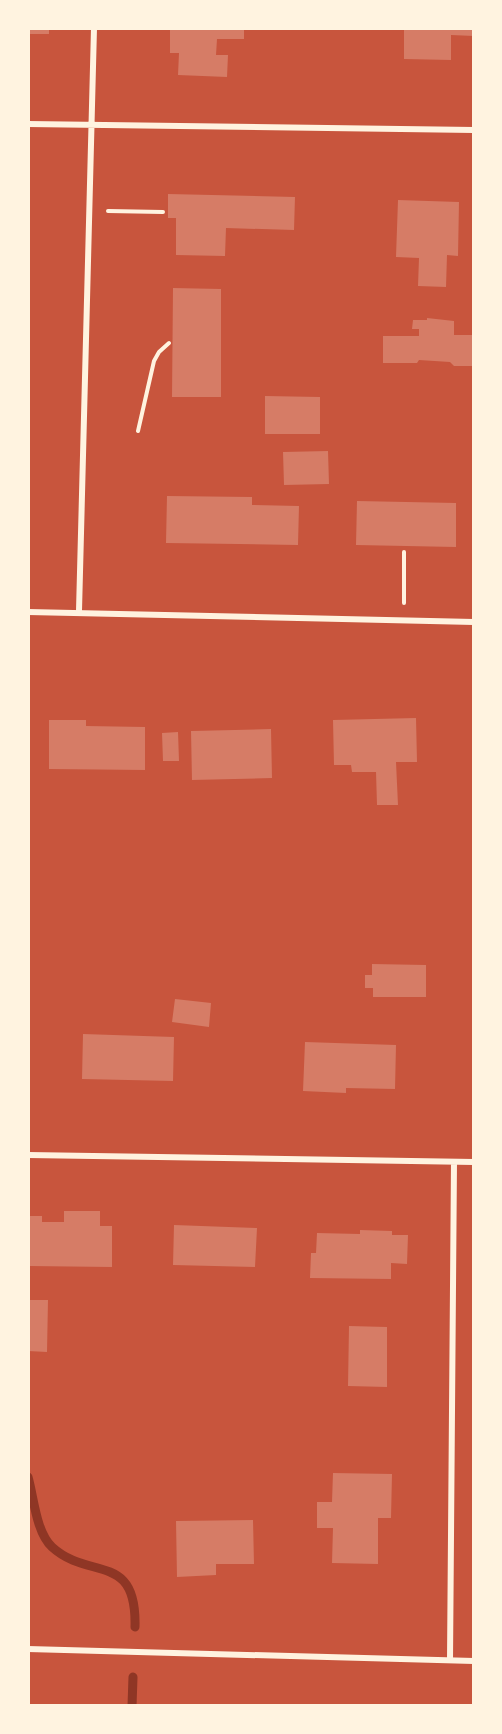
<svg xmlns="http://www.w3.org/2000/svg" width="502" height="1734" font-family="Commissioner,sans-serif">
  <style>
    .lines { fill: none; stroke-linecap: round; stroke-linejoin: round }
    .stream { stroke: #8f3625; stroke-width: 9 }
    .building { fill: #d67c66 }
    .path { stroke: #fff3e0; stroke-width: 4 }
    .minor { stroke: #fff3e0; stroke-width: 6 }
  </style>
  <rect width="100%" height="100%" fill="#c8553d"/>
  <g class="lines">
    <!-- stream -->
    <path class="stream" d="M 28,1477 C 34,1498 36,1532 52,1547 C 89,1581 137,1551 135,1627
      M 132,1706 L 133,1677"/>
  </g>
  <!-- building -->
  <path class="building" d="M 28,28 L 49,28 L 49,34 L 28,34 Z
    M 170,28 L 244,28 L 244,39 L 217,39 L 216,55 L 228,55 L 227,77 L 178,75 L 179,53 L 170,53 Z
    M 404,28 L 474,28 L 474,36 L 451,35 L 451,60 L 404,59 Z
    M 168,194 L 295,197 L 294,230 L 226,228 L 225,256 L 176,255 L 176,218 L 168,218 Z
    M 398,200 L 459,202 L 458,256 L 447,255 L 446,287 L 418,286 L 419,258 L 396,257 Z
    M 173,288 L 221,289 L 221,397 L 172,397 Z
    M 427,318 L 454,321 L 454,335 L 474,335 L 474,366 L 454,366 L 450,362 L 419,360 L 417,363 L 383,363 L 383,336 L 419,336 L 419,329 L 412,329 L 413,320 L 427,320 Z
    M 265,396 L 320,397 L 320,434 L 265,434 Z
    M 328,451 L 329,484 L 284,485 L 283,452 Z
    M 167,496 L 252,497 L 252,505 L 299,506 L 298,545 L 166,543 Z
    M 357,501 L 456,503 L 456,547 L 356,545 Z
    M 416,718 L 417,762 L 396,762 L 398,805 L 377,805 L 376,772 L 352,772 L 351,765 L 334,765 L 333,720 Z
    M 49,720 L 86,720 L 86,726 L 145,727 L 145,770 L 49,769 Z
    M 271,729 L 272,778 L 192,780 L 191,731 Z
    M 178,732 L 179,761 L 163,761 L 162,733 Z
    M 372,964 L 426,965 L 426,997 L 373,997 L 373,988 L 365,988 L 365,975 L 372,975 Z
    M 175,999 L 211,1003 L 209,1027 L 172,1022 Z
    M 83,1034 L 174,1037 L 173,1081 L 82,1079 Z
    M 305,1042 L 396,1045 L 395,1089 L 346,1088 L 346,1093 L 303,1091 Z
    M 64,1211 L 100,1211 L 100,1226 L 112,1226 L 112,1267 L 28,1266 L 28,1216 L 42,1216 L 42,1222 L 64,1222 Z
    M 174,1225 L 257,1228 L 255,1267 L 173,1265 Z
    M 360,1230 L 392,1231 L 392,1235 L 408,1235 L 407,1264 L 391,1263 L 391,1279 L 310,1278 L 311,1253 L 316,1253 L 317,1233 L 360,1234 Z
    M 28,1300 L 48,1300 L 47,1352 L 28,1351 Z
    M 349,1326 L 387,1327 L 387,1387 L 348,1386 Z
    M 333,1473 L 392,1474 L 391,1518 L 378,1518 L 378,1564 L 332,1563 L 333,1528 L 317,1528 L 317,1502 L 332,1502 Z
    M 253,1520 L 254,1564 L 216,1564 L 216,1575 L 177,1577 L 176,1521 Z"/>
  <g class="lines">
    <!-- path -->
    <path class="path" d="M 108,211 L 163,212
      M 138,431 L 154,361 L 159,352 L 169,343
      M 404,603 L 404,552"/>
    <!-- minor -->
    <path class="minor" d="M 28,124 L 474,130
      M 79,611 L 94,28
      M 28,612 L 474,622
      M 28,1155 L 474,1162
      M 28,1649 L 474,1661
      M 450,1660 L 454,1162"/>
  </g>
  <!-- border -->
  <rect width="502" height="1734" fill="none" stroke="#fff3e0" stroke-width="60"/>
</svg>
